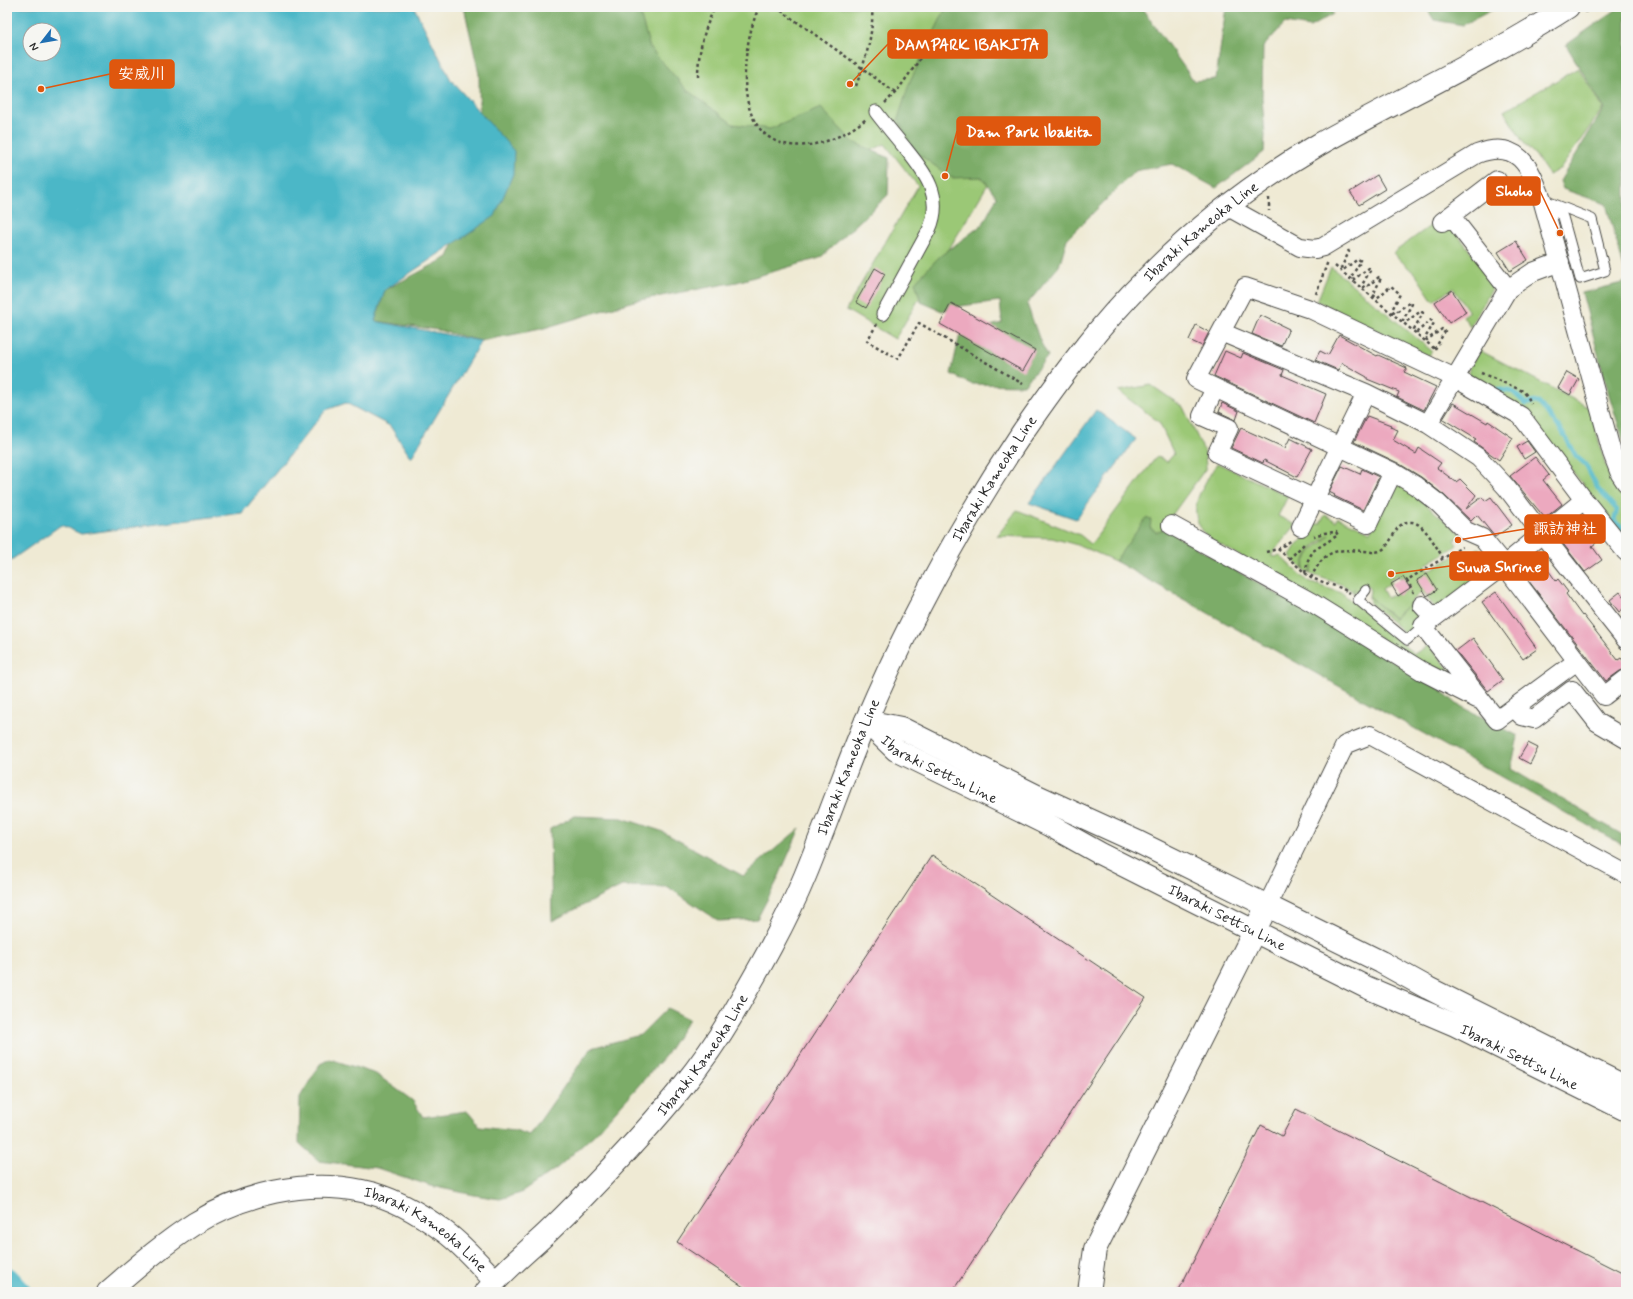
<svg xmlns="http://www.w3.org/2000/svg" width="1633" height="1299" font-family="Mynerve,'Klee One',sans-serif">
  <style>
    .green { fill: #9bc876; stroke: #637a50; fill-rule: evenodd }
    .forest { fill: #7cac67; stroke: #546c49 }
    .water { fill: #4bb7c7; stroke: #3b7179; fill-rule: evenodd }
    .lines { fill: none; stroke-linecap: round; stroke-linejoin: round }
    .stream { stroke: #4bb7c7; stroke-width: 4.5 }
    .river { stroke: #4bb7c7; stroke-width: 26 }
    .building { fill: #eca9bf }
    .service-casing { stroke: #484844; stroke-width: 11 }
    .pedestrian-casing { stroke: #484844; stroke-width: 15 }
    .minor-casing { stroke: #484844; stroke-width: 20 }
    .tertiary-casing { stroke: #484844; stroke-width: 24 }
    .primary-casing { stroke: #484844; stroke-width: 24 }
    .path { stroke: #484844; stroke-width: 2.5; stroke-dasharray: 3 3; stroke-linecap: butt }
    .service { stroke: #fff; stroke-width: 9 }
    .pedestrian { stroke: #fff; stroke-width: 13 }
    .minor { stroke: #fff; stroke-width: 18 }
    .tertiary { stroke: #fff; stroke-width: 22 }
    .primary { stroke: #fff; stroke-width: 22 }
    .labels { text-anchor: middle; stroke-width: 3; stroke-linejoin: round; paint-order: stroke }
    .street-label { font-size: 15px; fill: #2b2b2b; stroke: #f6f6f2 }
    .leader { fill: none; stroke: #df570e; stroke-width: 1.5 }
    .callout-dot { fill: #df570e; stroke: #f6f6f2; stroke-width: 1.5 }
    .callout { fill: #df570e; stroke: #df570e; stroke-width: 1.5 }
    .callout-label { font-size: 16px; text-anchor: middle; font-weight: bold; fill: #fff }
  </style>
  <rect width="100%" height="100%" fill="#f6f6f2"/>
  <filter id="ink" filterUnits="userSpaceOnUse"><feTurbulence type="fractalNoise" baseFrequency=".025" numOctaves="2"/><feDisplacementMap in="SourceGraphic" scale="8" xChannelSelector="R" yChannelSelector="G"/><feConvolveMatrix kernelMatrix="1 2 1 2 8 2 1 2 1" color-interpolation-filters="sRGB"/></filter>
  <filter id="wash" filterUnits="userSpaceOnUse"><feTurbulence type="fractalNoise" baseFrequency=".012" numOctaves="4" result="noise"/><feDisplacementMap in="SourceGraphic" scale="16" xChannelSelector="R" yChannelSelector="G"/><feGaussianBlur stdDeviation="0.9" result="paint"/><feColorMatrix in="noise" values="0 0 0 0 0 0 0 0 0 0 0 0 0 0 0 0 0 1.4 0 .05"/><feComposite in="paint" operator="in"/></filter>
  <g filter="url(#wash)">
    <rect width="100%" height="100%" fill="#efead4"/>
    <!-- green -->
    <path class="green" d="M 631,7 L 945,7 L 946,15 L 909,109 L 988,184 L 895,339 L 846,310 L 918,186 L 885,144 L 858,157 L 808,169 L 653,78 Z
      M 1578,68 L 1603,108 L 1561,168 L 1549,175 L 1536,156 L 1523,142 L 1504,111 Z
      M 1434,223 L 1452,228 L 1492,278 L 1492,289 L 1470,327 L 1463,316 L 1469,312 L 1453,288 L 1433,301 L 1416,275 L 1393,253 Z
      M 1331,267 L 1432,351 L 1429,356 L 1317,301 Z
      M 1479,350 L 1590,408 L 1605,464 L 1626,500 L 1626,539 L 1525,411 L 1470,382 L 1469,368 Z
      M 1151,385 L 1183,407 L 1205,453 L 1206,468 L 1133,569 L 1081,546 L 1052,538 L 997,536 L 1017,510 L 1080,535 L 1091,544 L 1157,456 L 1167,462 L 1174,454 L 1159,422 L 1118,391 Z
      M 1217,463 L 1288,496 L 1278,516 L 1296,525 L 1279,545 L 1271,556 L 1276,557 L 1279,555 L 1308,582 L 1342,593 L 1414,654 L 1429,645 L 1462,686 L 1209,538 C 1182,512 1202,489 1217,463 Z
      M 1397,480 L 1462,535 L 1454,540 L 1457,545 L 1453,548 L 1425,565 L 1428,571 L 1458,554 L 1462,552 L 1465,556 L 1479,548 L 1492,566 L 1437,610 L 1427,598 L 1430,595 L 1427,597 L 1421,592 L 1411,602 C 1425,617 1420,622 1407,635 L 1370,603 L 1369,596 L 1394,619 L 1410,603 L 1394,618 L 1369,596 L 1370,590 L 1367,585 L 1354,593 L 1352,592 L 1355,588 L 1352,591 L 1343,585 L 1310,574 L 1312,566 L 1309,573 L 1304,570 C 1306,548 1318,548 1330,535 C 1316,544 1305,551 1303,569 L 1293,560 L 1290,555 L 1298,543 L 1306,538 L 1305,533 L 1312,524 L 1320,524 L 1325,515 L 1336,521 L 1338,517 L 1370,532 ZM 1398,575 L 1400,578 L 1403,577 L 1408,585 L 1406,587 L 1407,590 L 1398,595 L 1396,593 L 1387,598 L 1382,589 L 1391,583 L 1389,580 Z"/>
    <!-- forest -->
    <path class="forest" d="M 464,7 L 638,7 L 650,48 L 687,90 L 733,124 L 770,129 L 821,108 L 853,142 L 889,158 L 888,195 L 820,258 L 737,282 L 634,301 L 541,329 L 481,341 L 438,330 L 375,321 L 385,290 L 448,257 L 480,184 L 479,74 Z
      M 944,7 L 1141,7 L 1194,81 L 1216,79 L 1226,7 L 1330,7 L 1333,14 L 1310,27 L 1285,23 L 1263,47 L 1262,98 L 1265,135 L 1264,152 L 1216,188 L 1172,164 L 1135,171 L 1067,239 L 1059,266 L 1027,304 L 1040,341 L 1048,356 L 1024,385 L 971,384 L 951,374 L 960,334 L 1002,323 L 1000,301 L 961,306 L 942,311 L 921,302 L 915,282 L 939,257 L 983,224 L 997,197 L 982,177 L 952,178 L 914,151 L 898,119 L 910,81 L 944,12 Z
      M 1426,7 L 1498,7 L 1463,25 L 1434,20 Z
      M 1620,7 L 1626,7 L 1626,275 L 1606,204 L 1563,189 L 1560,181 L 1604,108 L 1566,45 Z
      M 1626,282 L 1626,449 L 1609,395 L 1582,293 Z
      M 1147,517 L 1151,520 L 1150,528 L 1156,532 L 1164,529 L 1436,686 L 1457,704 L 1518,736 L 1511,769 L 1626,837 L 1626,840 L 1623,845 L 1115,561 Z
      M 575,816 L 622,818 L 661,831 L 743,876 L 800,828 L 776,883 L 757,919 L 719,921 L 668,887 L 622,886 L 552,921 L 550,829 Z
      M 667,1008 L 689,1019 L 665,1056 L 596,1133 L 557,1168 L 521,1193 L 500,1199 L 474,1195 L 431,1186 L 377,1168 L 319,1161 L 299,1143 L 300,1097 L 320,1064 L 330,1059 L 376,1074 L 413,1101 L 423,1117 L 467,1111 L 480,1126 L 515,1130 L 530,1135 L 591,1048 L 640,1035 Z"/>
    <!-- water -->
    <path class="water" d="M 7,7 L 414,7 L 451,80 L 514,151 L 513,174 L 495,216 L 385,290 L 375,321 L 481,341 L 411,458 L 390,426 L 346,403 L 326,410 L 242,513 L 81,534 L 61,525 L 7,563 ZM 30,30 L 54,30 L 54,54 L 30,54 Z
      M 1096,410 L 1136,439 L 1076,519 L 1029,503 Z"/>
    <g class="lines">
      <!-- stream -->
      <path class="stream" d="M 1497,389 L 1513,392 L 1526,404 L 1534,402 L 1539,403 L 1562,431 L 1576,456 L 1585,464 L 1598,489 L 1617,510 L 1614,521 L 1626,531"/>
      <!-- river -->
      <path class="river" d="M 7,1280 L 18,1292"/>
    </g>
    <g id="blocks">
      <!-- building -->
      <path class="building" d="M 1377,175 L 1385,189 L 1359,205 L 1350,192 Z
        M 1516,241 L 1528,260 L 1510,271 L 1498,252 Z
        M 875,268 L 885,274 L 866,308 L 856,302 Z
        M 1452,290 L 1466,312 L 1449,323 L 1435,302 Z
        M 951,303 L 1035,350 L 1023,371 L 940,324 Z
        M 1260,315 L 1289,329 L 1281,346 L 1252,334 Z
        M 1196,325 L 1209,332 L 1202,346 L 1189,340 Z
        M 1339,335 L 1377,356 L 1378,355 L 1407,368 L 1404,372 L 1436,387 L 1424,410 L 1397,397 L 1399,392 L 1367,379 L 1367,377 L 1342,363 L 1338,370 L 1315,360 L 1320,351 L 1328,355 Z
        M 1225,351 L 1241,358 L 1243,353 L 1284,370 L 1282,375 L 1326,394 L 1314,423 L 1214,376 Z
        M 1567,372 L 1579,379 L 1570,395 L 1558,388 Z
        M 1222,403 L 1239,411 L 1236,420 L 1219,412 Z
        M 1453,403 L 1487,423 L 1488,421 L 1513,438 L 1499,460 L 1474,442 L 1476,439 L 1443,419 Z
        M 1367,416 L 1391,425 L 1390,427 L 1398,430 L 1393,440 L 1416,454 L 1419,448 L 1441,463 L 1437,468 L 1456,482 L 1460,479 L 1476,495 L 1466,509 L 1482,497 L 1485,501 L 1491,497 L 1512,525 L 1495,537 L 1477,515 L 1471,521 L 1445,496 L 1421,477 L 1398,463 L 1354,442 Z
        M 1241,428 L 1285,448 L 1290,438 L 1312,449 L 1297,477 L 1264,460 L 1263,463 L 1231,448 Z
        M 1527,441 L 1535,452 L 1524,459 L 1517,447 Z
        M 1535,457 L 1549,475 L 1543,480 L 1562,504 L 1545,518 L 1510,476 Z
        M 1342,466 L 1360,474 L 1362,469 L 1379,477 L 1363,510 L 1334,496 L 1335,495 L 1329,492 Z
        M 1576,520 L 1579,520 L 1596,543 L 1592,546 L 1602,560 L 1585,572 L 1557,536 Z
        M 1536,553 L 1556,581 L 1558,579 L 1568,592 L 1566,594 L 1582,616 L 1583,615 L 1618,660 L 1621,658 L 1626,664 L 1626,669 L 1620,671 L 1606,681 L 1518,567 Z
        M 1427,574 L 1437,590 L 1427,596 L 1417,580 Z
        M 1403,577 L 1410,588 L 1398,596 L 1391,584 Z
        M 1496,592 L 1537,649 L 1523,659 L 1482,602 Z
        M 1620,592 L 1626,600 L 1626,607 L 1619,612 L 1610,600 Z
        M 1473,638 L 1503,680 L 1488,691 L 1456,651 Z
        M 1528,743 L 1538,748 L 1530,764 L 1519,758 Z
        M 932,855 L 1146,998 L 952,1292 L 751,1292 L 677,1242 Z
        M 1296,1109 L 1626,1275 L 1626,1292 L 1178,1292 L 1261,1125 L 1282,1136 Z"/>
    </g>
  </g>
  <g filter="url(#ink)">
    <use href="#blocks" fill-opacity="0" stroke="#484844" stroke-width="1"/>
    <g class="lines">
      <!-- service casing -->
      <g class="service-casing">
        <path id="service" d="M 1542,199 L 1592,219 L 1605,271 L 1580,279 L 1563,217 Z
          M 1366,590 L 1358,600 L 1407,640 L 1423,626"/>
      </g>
      <!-- pedestrian casing -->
      <g class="pedestrian-casing">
        <path id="pedestrian" d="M 876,112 C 885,124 895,136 905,148 C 925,173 944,196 929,230 L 883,314"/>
      </g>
      <!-- minor casing -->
      <g class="minor-casing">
        <path id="minor" d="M 1228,207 L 1300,247 L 1315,249 L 1323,247 L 1477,154 C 1518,138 1530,167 1542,199 L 1612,453 L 1620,474 L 1626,483
          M 1451,216 L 1508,289
          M 1442,222 L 1497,180
          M 1560,262 L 1533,272 L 1508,289 L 1455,378 L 1310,309 L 1245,287 L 1196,379 L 1393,472 L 1416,486 L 1438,503 L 1466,531 L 1482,538 L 1504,565 L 1423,626 L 1497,720 L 1577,661 L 1604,696 L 1626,679
          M 1221,332 L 1366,393
          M 1215,388 L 1202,416 L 1229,428 L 1217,453 L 1368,524 L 1393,472
          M 1584,500 L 1542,534 L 1506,487 L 1479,458 L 1428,424 L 1455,378 L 1521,416 L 1584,500 L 1626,552
          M 1171,525 L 1311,602 L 1422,671 L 1477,699
          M 1301,527 L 1366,393 L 1428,424
          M 1422,605 L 1434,618
          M 1577,661 L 1504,565 L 1542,534 L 1626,640
          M 1514,708 L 1522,716 L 1534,719 L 1572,690 L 1597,722 L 1626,739
          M 1267,906 L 1345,745 L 1370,735 L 1626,874"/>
      </g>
      <!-- tertiary casing -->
      <g class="tertiary-casing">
        <path id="tertiary" d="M 1089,1292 L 1095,1249 L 1267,906"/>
      </g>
      <!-- primary casing -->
      <g class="primary-casing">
        <g id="primary">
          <path id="s1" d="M 866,721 L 896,750 L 1049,825 L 1101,854 L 1254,931 L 1366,987 L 1455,1025 L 1626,1110"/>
          <path d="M 866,721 L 901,728 L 1037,796 L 1138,842 L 1381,962 L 1428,988 L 1626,1087"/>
          <path id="s2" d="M 108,1292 C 136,1268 163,1244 194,1224 C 243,1194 304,1179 362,1191 C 392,1197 421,1214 445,1232 C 464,1246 479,1264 495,1281"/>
          <path id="s3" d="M 486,1292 C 504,1270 527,1252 548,1232 C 573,1208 597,1183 621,1157 C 662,1113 702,1067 733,1014 C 759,969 785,924 805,876 C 826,825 844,773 865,723 C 908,622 961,524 1022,433 C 1060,378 1099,325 1147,278 C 1197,227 1256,181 1318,145 C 1401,98 1488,59 1568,7"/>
        </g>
      </g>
      <!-- path -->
      <path class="path" d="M 759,7 C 738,55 731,154 808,145 C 829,143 850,132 866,119
        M 776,7 L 862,68 L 895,93
        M 1585,12 L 1592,7
        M 698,77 C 698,52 704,29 715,7
        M 856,86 C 865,61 874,34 872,7
        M 885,103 L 897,91 L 920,59
        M 1269,198 L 1269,211
        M 1348,250 L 1349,252 L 1341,268 L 1343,270 L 1358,259 L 1361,261 L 1351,277 L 1354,279 L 1369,268 L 1371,269 L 1362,285 L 1365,288 L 1379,277 L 1381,278 L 1373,295 L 1377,298 L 1391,286 L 1400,294 L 1392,310 L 1395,313 L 1410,302 L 1412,304 L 1403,320 L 1406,322 L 1421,311 L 1423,313 L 1414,329 L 1417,332 L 1431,320 L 1434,323 L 1425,338 L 1427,340 L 1442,329 L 1445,331 L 1435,349
        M 1335,266 L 1436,350
        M 1316,294 L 1328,261
        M 877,324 L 867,341 L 898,359 L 919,323 L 1023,384
        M 1481,373 L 1523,391 L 1528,397 L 1531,404
        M 1278,549 L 1311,578 L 1341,588 L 1350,593
        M 1266,552 L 1278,549 L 1292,540
        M 1289,559 L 1305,543
        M 1305,573 L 1308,560 L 1313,551 L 1338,535 L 1336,532 L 1324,533 L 1314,536
        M 1311,578 C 1323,552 1334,548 1362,551 C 1368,551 1374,553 1380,551 C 1394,545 1393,520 1412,522 C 1424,523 1437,548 1443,558
        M 1414,593 L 1407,580 L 1462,547"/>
      <!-- service -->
      <use href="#service" class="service"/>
      <!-- pedestrian -->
      <use href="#pedestrian" class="pedestrian"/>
      <!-- minor -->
      <use href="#minor" class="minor"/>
      <!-- tertiary -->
      <use href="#tertiary" class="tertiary"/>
      <!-- primary -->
      <use href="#primary" class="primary"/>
    </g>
  </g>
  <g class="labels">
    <!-- street labels -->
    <g class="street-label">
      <text dy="5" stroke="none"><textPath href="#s3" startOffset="1294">Ibaraki Kameoka Line</textPath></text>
      <text dy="5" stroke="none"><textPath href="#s3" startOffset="970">Ibaraki Kameoka Line</textPath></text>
      <text dy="5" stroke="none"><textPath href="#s3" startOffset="646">Ibaraki Kameoka Line</textPath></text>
      <text dy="5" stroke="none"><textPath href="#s1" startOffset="89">Ibaraki Settsu Line</textPath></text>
      <text dy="5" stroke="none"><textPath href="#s1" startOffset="413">Ibaraki Settsu Line</textPath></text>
      <text dy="5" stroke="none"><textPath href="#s3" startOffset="322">Ibaraki Kameoka Line</textPath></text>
      <text dy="5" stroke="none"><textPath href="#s1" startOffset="737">Ibaraki Settsu Line</textPath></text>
      <text dy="5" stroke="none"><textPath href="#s2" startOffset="360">Ibaraki Kameoka Line</textPath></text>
    </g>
  </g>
  <!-- callouts -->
  <path class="leader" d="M850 84L888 44M41 89L110 74M945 176L957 131M1560 233L1540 191M1458 540L1525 529M1391 574L1450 566"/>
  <g class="callout-dot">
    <circle cx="850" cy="84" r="4"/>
    <circle cx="41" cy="89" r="4"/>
    <circle cx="945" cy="176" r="4"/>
    <circle cx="1560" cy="233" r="4"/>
    <circle cx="1458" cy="540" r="4"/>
    <circle cx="1391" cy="574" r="4"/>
  </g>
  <g class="callout">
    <rect x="888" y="30" width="159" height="28" rx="4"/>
    <rect x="110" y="60" width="64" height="28" rx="4"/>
    <rect x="957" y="117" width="143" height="28" rx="4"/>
    <rect x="1487" y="177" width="53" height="28" rx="4"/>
    <rect x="1525" y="515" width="80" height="28" rx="4"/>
    <rect x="1450" y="552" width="98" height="28" rx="4"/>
  </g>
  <g class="callout-label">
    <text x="967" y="50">DAMPARK IBAKITA</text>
    <text x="142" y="79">安威川</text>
    <text x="1029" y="137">Dam Park Ibakita</text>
    <text x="1514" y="196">Shoho</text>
    <text x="1565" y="534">諏訪神社</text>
    <text x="1499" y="572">Suwa Shrine</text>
  </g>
  <!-- margin -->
  <rect width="1633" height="1299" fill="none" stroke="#f6f6f2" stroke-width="24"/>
  <!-- north arrow -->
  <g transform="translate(42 42) rotate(239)"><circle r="19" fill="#f6f6f2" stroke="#a5a5a2"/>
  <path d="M0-3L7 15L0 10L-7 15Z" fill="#1f6fb2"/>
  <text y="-6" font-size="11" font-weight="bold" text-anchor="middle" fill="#2b2b2b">N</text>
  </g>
</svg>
